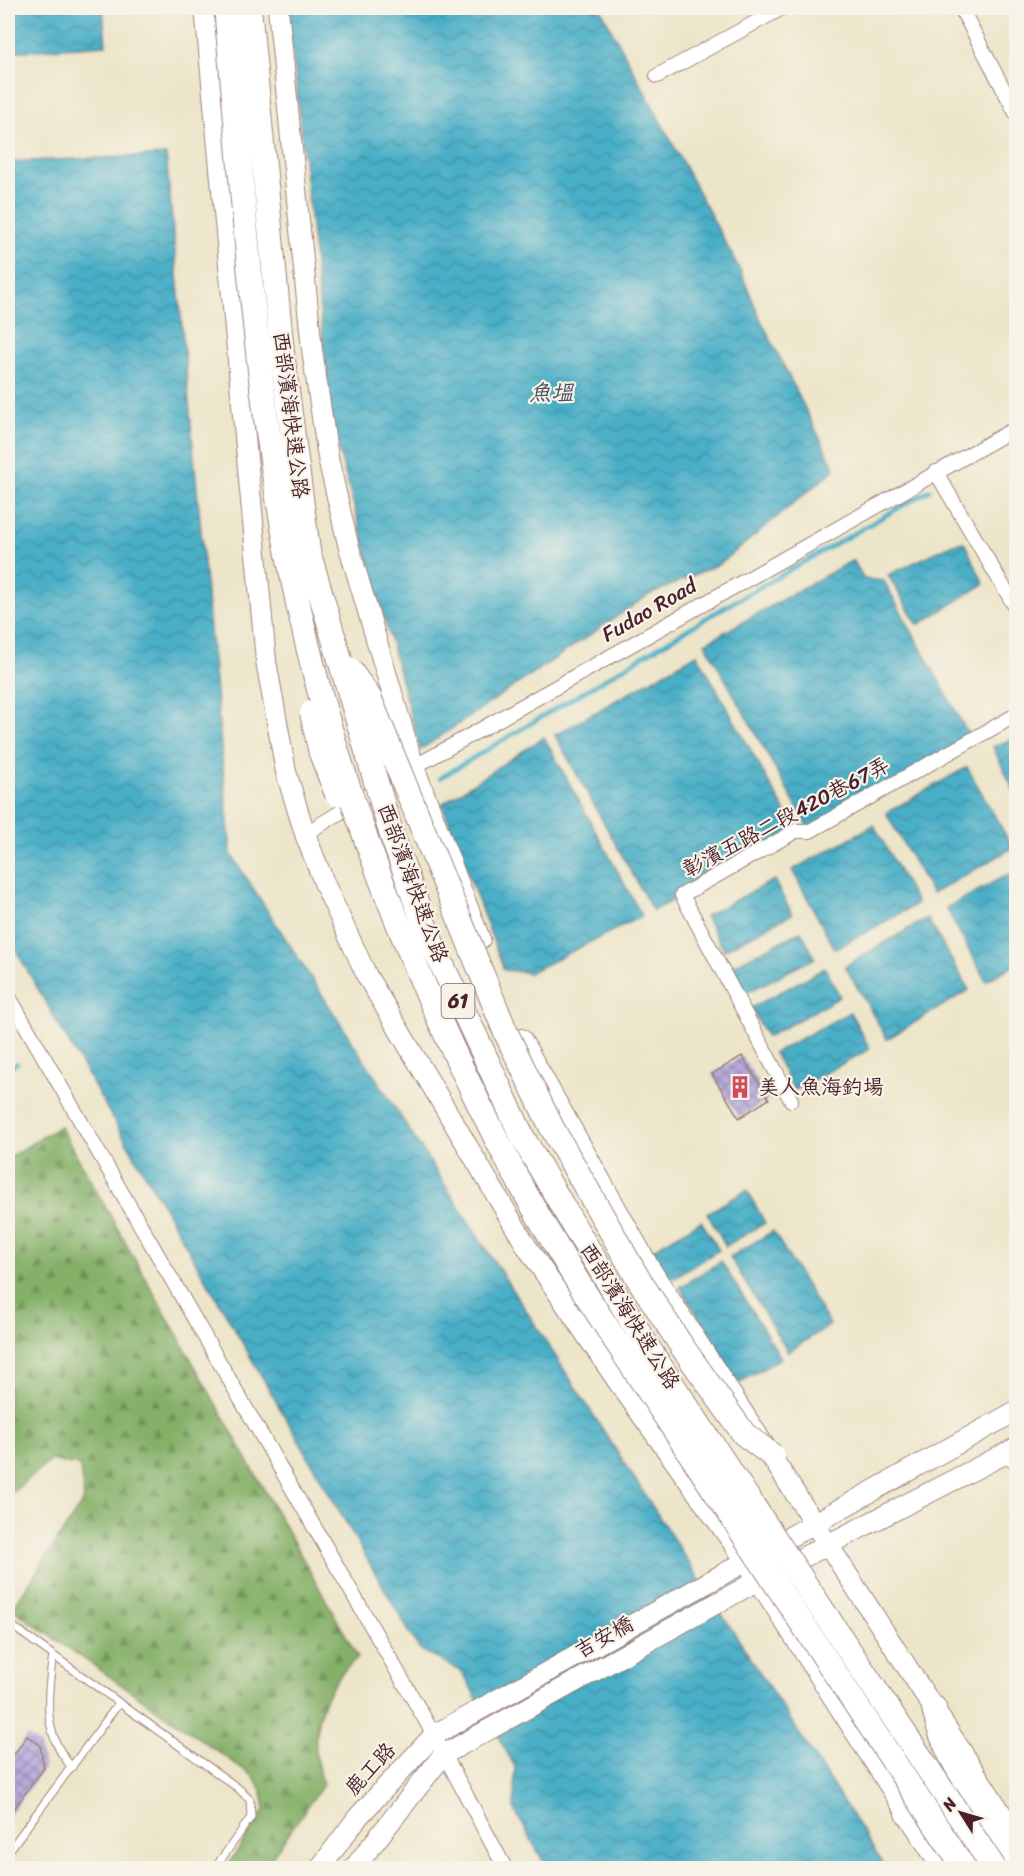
<svg xmlns="http://www.w3.org/2000/svg" width="1024" height="1876" font-family="Sriracha,'LXGW WenKai TC',sans-serif">
  <style>
    .forest { fill: url(#forest-firs); stroke: #676849; stroke-width: 1.5 }
    .water { fill: url(#water-waves); stroke: #496779; stroke-width: 1.5 }
    .lines { fill: none; stroke-linecap: round; stroke-linejoin: round }
    .stream { stroke: #48afc7; stroke-width: 4.5 }
    .building { fill: url(#building-cross-hatch) }
    .lane-casing { stroke: #9c827a; stroke-width: 9 }
    .street-casing { stroke: #9c827a; stroke-width: 16 }
    .secondary-casing { stroke: #9c827a; stroke-width: 22 }
    .primary-casing { stroke: #9c827a; stroke-width: 23 }
    .highway-casing { stroke: #9c827a; stroke-width: 26 }
    .lane { stroke: #fff; stroke-width: 7 }
    .street { stroke: #fff; stroke-width: 14 }
    .secondary { stroke: #fff; stroke-width: 20 }
    .primary { stroke: #fff; stroke-width: 21 }
    .highway { stroke: #fff; stroke-width: 24 }
    .highway-bridge-casing { stroke: #9c827a; stroke-width: 26; stroke-linecap: butt }
    .highway-bridge { stroke: #fff; stroke-width: 24 }
    .labels { text-anchor: middle; stroke-width: 4.5; stroke-linejoin: round; paint-order: stroke }
    .shield { fill: #f7f3e8; stroke: #7e5f64; stroke-width: 1.5 }
    .shield-label { font-size: 20px; font-weight: bold; fill: #4a1f2b }
    .street-label { font-size: 21px; fill: #4a1f2b; stroke: #f7f3e8 }
    .poi-label { font-size: 21px; fill: #4a1f2b; stroke: #f7f3e8; text-anchor: start }
    .water-label { font-size: 22px; font-style: italic; fill: #495162; stroke: #f7f3e8 }
  </style>
  <defs>
    <pattern id="forest-firs" width="22" height="20" patternUnits="userSpaceOnUse" patternTransform="scale(1.5)"><rect width="22" height="20" fill="#84b067"/><path d="M5 1l3.5 6h-7zM16 11l3.5 6h-7z" fill="#6e8f55"/></pattern>
    <pattern id="water-waves" width="16" height="10" patternUnits="userSpaceOnUse" patternTransform="scale(1.5)"><rect width="16" height="10" fill="#48afc7"/><path d="M0 5q4-4 8 0t8 0" fill="none" stroke="#3e8ea2"/></pattern>
    <pattern id="building-cross-hatch" width="8" height="8" patternUnits="userSpaceOnUse" patternTransform="scale(1.5)"><rect width="8" height="8" fill="#b7acdb"/><path d="M0 0l8 8M0 8l8-8" fill="none" stroke="#978bb2"/></pattern>
  </defs>
  <rect width="100%" height="100%" fill="#f7f3e8"/>
  <filter id="ink" filterUnits="userSpaceOnUse"><feTurbulence type="fractalNoise" baseFrequency=".0167" numOctaves="2"/><feDisplacementMap in="SourceGraphic" scale="12" xChannelSelector="R" yChannelSelector="G"/><feConvolveMatrix kernelMatrix="1 2 1 2 8 2 1 2 1" color-interpolation-filters="sRGB"/></filter>
  <filter id="wash" filterUnits="userSpaceOnUse"><feTurbulence type="fractalNoise" baseFrequency=".008" numOctaves="4" result="noise"/><feDisplacementMap in="SourceGraphic" scale="24" xChannelSelector="R" yChannelSelector="G"/><feGaussianBlur stdDeviation="1.35" result="paint"/><feColorMatrix in="noise" values="0 0 0 0 0 0 0 0 0 0 0 0 0 0 0 0 0 1.4 0 .05"/><feComposite in="paint" operator="in"/></filter>
  <g filter="url(#wash)">
    <rect width="100%" height="100%" fill="#ede5c9"/>
    <!-- forest -->
    <path class="forest" d="M 60,1126 L 358,1657 C 319,1691 306,1736 323,1785 L 264,1868 L 226,1868 L 265,1809 L 262,1792 L 253,1776 L 12,1609 L 84,1500 L 80,1466 L 51,1460 L 8,1496 L 8,1158 Z"/>
    <!-- water -->
    <path class="water" d="M 8,8 L 103,8 L 106,45 L 8,52 Z
      M 288,8 L 600,8 L 740,270 L 759,316 L 835,469 L 721,563 L 649,595 L 420,750 L 332,425 Z
      M 166,155 L 231,854 L 886,1868 L 547,1868 L 514,1809 L 515,1767 L 462,1672 L 419,1649 L 8,937 L 8,162 Z
      M 964,542 L 984,584 L 918,625 L 888,575 L 953,544 Z
      M 853,560 L 864,579 L 884,581 L 972,741 L 810,831 L 705,643 Z
      M 697,654 L 796,831 L 653,911 L 555,735 Z
      M 544,737 L 642,916 L 529,973 L 504,970 L 442,804 Z
      M 1016,737 L 1016,795 L 993,747 Z
      M 967,767 L 1013,848 L 932,894 L 886,813 Z
      M 874,825 L 917,904 L 835,949 L 792,870 Z
      M 1016,870 L 1016,964 L 986,981 L 946,908 Z
      M 774,880 L 792,914 L 724,950 L 705,916 Z
      M 927,918 L 969,990 L 887,1039 L 845,966 Z
      M 801,931 L 815,958 L 744,994 L 730,967 Z
      M 825,968 L 840,997 L 767,1037 L 751,1008 Z
      M 850,1012 L 870,1049 L 794,1090 L 774,1053 Z
      M 747,1190 L 765,1223 L 726,1246 L 707,1213 Z
      M 701,1221 L 719,1250 L 670,1280 L 652,1250 Z
      M 773,1231 L 830,1325 L 788,1352 L 730,1257 Z
      M 721,1261 L 781,1358 L 739,1383 L 680,1287 Z"/>
    <g class="lines">
      <!-- stream -->
      <path class="stream" d="M 440,778 L 718,611 L 930,490
        M 434,975 L 468,1049
        M 8,1069 L 17,1063
        M 541,1193 L 557,1224 L 608,1307"/>
    </g>
    <g id="blocks">
      <!-- building -->
      <path class="building" d="M 742,1056 L 769,1099 L 739,1118 L 712,1074 Z
        M 27,1736 L 40,1745 L 44,1768 L 8,1817 L 8,1763 Z"/>
    </g>
  </g>
  <g filter="url(#ink)">
    <use href="#blocks" fill-opacity="0" stroke="#9c827a" stroke-width="1.5"/>
    <g class="lines">
      <!-- lane casing -->
      <g class="lane-casing">
        <path id="lane" d="M 8,1623 L 238,1788 L 250,1800 L 251,1817 L 215,1868
          M 53,1655 C 47,1695 42,1735 72,1767
          M 8,1852 L 119,1703"/>
      </g>
      <!-- street casing -->
      <g class="street-casing">
        <path id="street" d="M 961,8 L 1016,113
          M 657,76 L 782,8
          M 936,472 L 1016,608
          M 305,834 L 414,767 L 1016,428
          M 8,995 L 434,1735 L 505,1868
          M 791,1100 L 682,895 L 796,831 L 810,831 L 1016,715"/>
      </g>
      <!-- secondary casing -->
      <g class="secondary-casing">
        <path id="secondary" d="M 205,8 L 266,661 L 286,772 L 305,834 L 325,885 L 367,976 L 527,1247 L 616,1379 L 746,1561 L 942,1868
          M 278,8 L 312,350 L 328,458 L 348,544 L 414,767 L 480,939
          M 521,1039 L 649,1267 L 1016,1836
          M 320,1868 L 358,1817 L 434,1735 L 1016,1411
          M 354,1868 L 443,1755 L 757,1581 L 1016,1448"/>
      </g>
      <!-- primary casing -->
      <g class="primary-casing">
        <path id="primary" d="M 1006,1454 L 1016,1456"/>
      </g>
      <!-- highway casing -->
      <g class="highway-casing">
        <path id="highway" d="M 934,1708 C 943,1759 988,1814 1016,1857
          M 907,1813 L 919,1823 L 942,1850"/>
      </g>
      <!-- lane -->
      <use href="#lane" class="lane"/>
      <!-- street -->
      <use href="#street" class="street"/>
      <!-- secondary -->
      <use href="#secondary" class="secondary"/>
      <!-- primary -->
      <use href="#primary" class="primary"/>
      <!-- highway -->
      <use href="#highway" class="highway"/>
      <!-- highway-bridge casing -->
      <g class="highway-bridge-casing">
        <path id="highway-bridge" d="M 226,8 C 246,221 257,439 308,647 C 350,819 419,987 499,1144 C 557,1257 629,1361 699,1467 C 787,1601 876,1735 964,1868
          M 249,8 L 282,353 L 308,551 L 392,836 L 428,935 L 523,1138 L 571,1221 L 652,1354 L 994,1868
          M 349,669 L 369,697 L 506,1033 L 552,1128 L 636,1275 L 681,1345 L 744,1434 L 773,1456
          M 312,713 L 321,753 L 337,794"/>
      </g>
      <!-- highway-bridge -->
      <use href="#highway-bridge" class="highway-bridge"/>
    </g>
  </g>
  <!-- icons -->
  <defs>
    <g id="building-bare" transform="scale(1.8)"><path d="M-4-6H4V6H1V3H-1V6H-4ZM-2.5-4.3h1.7v1.8h-1.7ZM.8-4.3h1.7v1.8H.8ZM-2.5-1h1.7V.8h-1.7ZM.8-1h1.7V.8H.8Z" fill="#d1495b" stroke="#f7f3e8" stroke-width="2.5" paint-order="stroke"/></g>
  </defs>
  <g fill-rule="evenodd">
    <use href="#building-bare" x="740" y="1087"/>
  </g>
  <g class="labels">
    <!-- shield labels -->
    <rect class="shield" x="441.5" y="984" width="33" height="34" rx="4.5"/>
    <g class="shield-label">
      <text x="458" y="1008">61</text>
    </g>
    <!-- street labels -->
    <g class="street-label">
      <text transform="translate(291 415) rotate(83)" y="7">西部濱海快速公路</text>
      <text transform="translate(649 610) rotate(-30)" y="7">Fudao Road</text>
      <text transform="translate(786 817) rotate(-28)" y="7">彰濱五路二段420巷67弄</text>
      <text transform="translate(413 883) rotate(70)" y="7">西部濱海快速公路</text>
      <text transform="translate(630 1316) rotate(58)" y="7">西部濱海快速公路</text>
      <text transform="translate(604 1637) rotate(-29)" y="7">吉安橋</text>
      <text transform="translate(370 1769) rotate(-47)" y="7">鹿工路</text>
    </g>
    <!-- poi labels -->
    <g class="poi-label">
      <text x="758" y="1094">美人魚海釣場</text>
    </g>
    <!-- water labels -->
    <g class="water-label">
      <text x="551" y="400">魚塭</text>
    </g>
  </g>
  <!-- margin -->
  <rect width="1024" height="1876" fill="none" stroke="#f7f3e8" stroke-width="30"/>
  <!-- north arrow -->
  <g transform="translate(961 1813) rotate(307)" stroke="#f7f3e8" stroke-width="4.5" paint-order="stroke">
  <path d="M0-4.5L10 22L0 15L-10 22Z" fill="#4a1f2b"/>
  <text y="-9" font-size="16" font-weight="bold" text-anchor="middle" fill="#4a1f2b">N</text>
  </g>
</svg>
